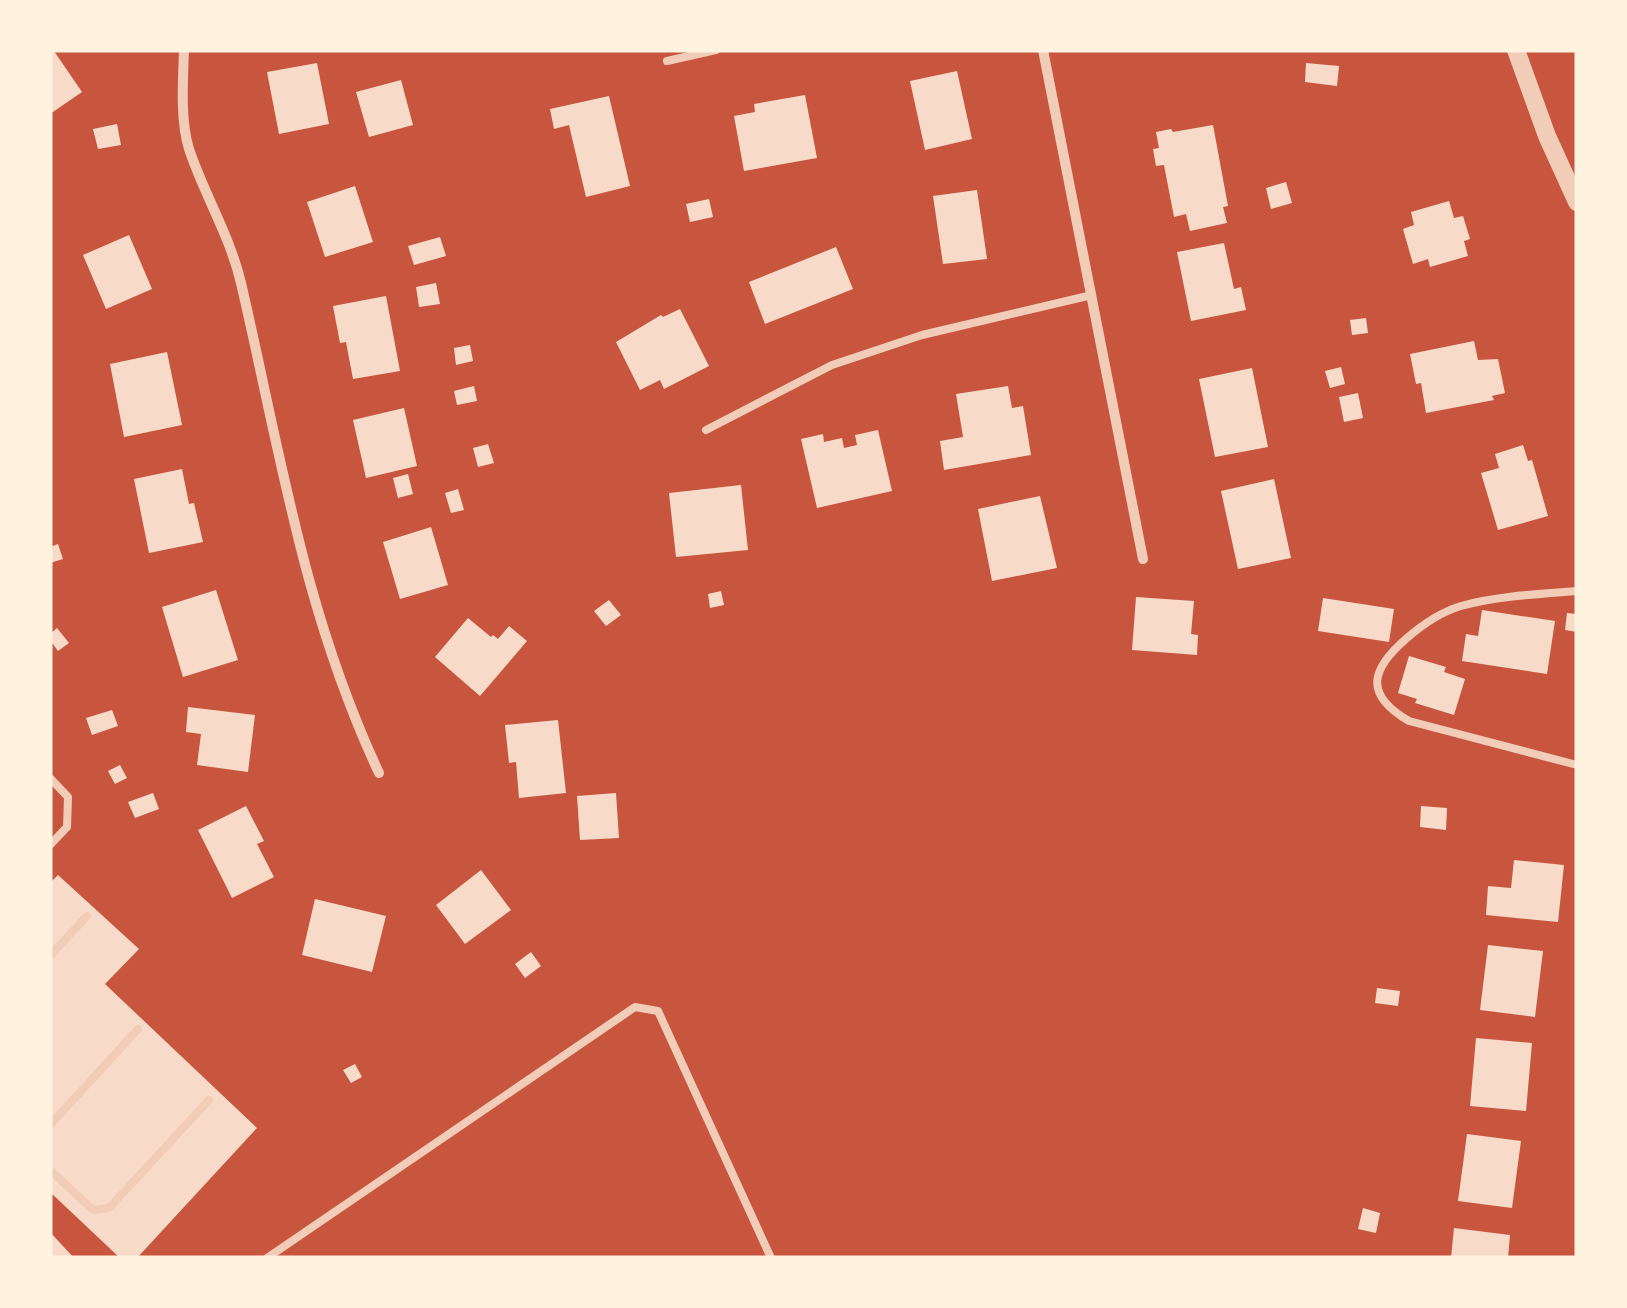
<svg xmlns="http://www.w3.org/2000/svg" width="1627" height="1308" font-family="Literata,serif">
  <style>
    .building { fill: #f7dbc8 }
    .lines { fill: none; stroke-linecap: round; stroke-linejoin: round }
    .service { stroke: #f1ccb7; stroke-width: 8 }
    .minor { stroke: #f1ccb7; stroke-width: 10 }
    .tertiary { stroke: #f1ccb7; stroke-width: 18 }
  </style>
  <rect width="100%" height="100%" fill="#c8553d"/>
  <!-- building -->
  <path class="building" d="M 54,51 L 82,92 L 50,114 L 50,54 Z
    M 317,63 L 329,124 L 279,134 L 267,72 Z
    M 1306,63 L 1339,66 L 1337,86 L 1305,82 Z
    M 957,71 L 972,139 L 925,150 L 910,81 Z
    M 401,80 L 413,125 L 369,137 L 356,92 Z
    M 805,95 L 817,158 L 744,171 L 734,116 L 755,112 L 754,104 Z
    M 609,96 L 630,186 L 586,197 L 569,125 L 554,129 L 550,109 Z
    M 117,124 L 121,145 L 98,149 L 93,129 Z
    M 1213,125 L 1228,206 L 1223,207 L 1227,223 L 1190,231 L 1186,214 L 1174,217 L 1164,165 L 1156,166 L 1153,149 L 1159,148 L 1156,132 L 1171,129 L 1173,132 Z
    M 1286,182 L 1292,203 L 1271,209 L 1266,188 Z
    M 355,186 L 373,242 L 325,257 L 307,202 Z
    M 977,190 L 987,259 L 943,264 L 933,196 Z
    M 709,199 L 713,217 L 690,222 L 686,204 Z
    M 1449,201 L 1454,218 L 1463,216 L 1470,239 L 1464,241 L 1468,256 L 1430,267 L 1428,259 L 1413,264 L 1403,229 L 1414,225 L 1411,212 Z
    M 129,235 L 152,289 L 106,309 L 83,255 Z
    M 440,237 L 446,256 L 414,265 L 408,246 Z
    M 1224,243 L 1234,289 L 1241,287 L 1246,310 L 1191,321 L 1177,252 Z
    M 836,247 L 853,289 L 765,324 L 749,282 Z
    M 436,283 L 440,304 L 419,307 L 416,287 Z
    M 386,296 L 400,371 L 353,379 L 346,342 L 340,343 L 333,306 Z
    M 680,309 L 709,366 L 664,389 L 660,380 L 640,390 L 616,342 L 661,315 L 663,317 Z
    M 1366,318 L 1368,333 L 1352,335 L 1350,320 Z
    M 1474,341 L 1478,360 L 1498,359 L 1505,393 L 1492,396 L 1494,400 L 1426,413 L 1421,383 L 1416,384 L 1410,354 Z
    M 470,345 L 473,361 L 456,365 L 454,348 Z
    M 167,352 L 182,425 L 124,437 L 110,364 Z
    M 1341,367 L 1345,384 L 1330,388 L 1325,371 Z
    M 1252,368 L 1268,447 L 1215,457 L 1199,379 Z
    M 474,386 L 477,401 L 457,405 L 454,391 Z
    M 1008,386 L 1012,408 L 1023,406 L 1031,455 L 944,470 L 940,441 L 963,437 L 956,394 Z
    M 1358,393 L 1363,418 L 1344,422 L 1339,397 Z
    M 404,408 L 417,466 L 366,478 L 353,420 Z
    M 878,430 L 892,491 L 817,508 L 801,439 L 823,434 L 824,442 L 842,438 L 844,448 L 857,445 L 855,435 Z
    M 488,444 L 494,463 L 478,467 L 473,448 Z
    M 1523,445 L 1528,461 L 1532,460 L 1548,516 L 1498,530 L 1481,473 L 1499,468 L 1495,454 Z
    M 182,469 L 189,504 L 194,503 L 203,542 L 149,553 L 134,479 Z
    M 408,474 L 413,494 L 398,498 L 393,478 Z
    M 1274,479 L 1291,558 L 1238,569 L 1221,491 Z
    M 741,485 L 748,550 L 676,557 L 669,493 Z
    M 458,489 L 464,510 L 451,513 L 445,493 Z
    M 1040,496 L 1057,568 L 992,581 L 978,509 Z
    M 431,527 L 448,585 L 400,599 L 383,542 Z
    M 58,544 L 63,559 L 50,563 L 50,547 Z
    M 216,590 L 238,660 L 183,677 L 162,607 Z
    M 721,591 L 724,605 L 710,608 L 708,594 Z
    M 1136,597 L 1194,601 L 1191,634 L 1198,635 L 1197,655 L 1132,650 Z
    M 1323,598 L 1394,609 L 1389,642 L 1318,631 Z
    M 609,600 L 621,615 L 606,626 L 594,611 Z
    M 1482,610 L 1555,621 L 1547,674 L 1462,661 L 1466,634 L 1478,636 Z
    M 1567,613 L 1577,614 L 1577,632 L 1565,630 Z
    M 468,618 L 491,637 L 493,635 L 498,639 L 509,626 L 527,641 L 480,696 L 435,657 Z
    M 57,628 L 69,643 L 58,651 L 50,640 L 50,634 Z
    M 1409,656 L 1446,667 L 1444,672 L 1465,679 L 1454,715 L 1415,703 L 1417,699 L 1398,693 Z
    M 188,707 L 255,715 L 248,772 L 197,765 L 201,734 L 186,732 Z
    M 112,710 L 118,726 L 92,735 L 86,718 Z
    M 558,720 L 566,793 L 519,798 L 516,762 L 509,763 L 505,725 Z
    M 120,765 L 127,778 L 115,784 L 108,771 Z
    M 153,793 L 159,809 L 135,818 L 128,802 Z
    M 616,793 L 619,838 L 580,840 L 577,796 Z
    M 246,806 L 264,841 L 257,844 L 274,877 L 232,898 L 198,830 Z
    M 1421,806 L 1447,808 L 1446,830 L 1420,827 Z
    M 1514,860 L 1564,865 L 1558,922 L 1486,915 L 1488,886 L 1511,888 Z
    M 481,870 L 511,910 L 465,944 L 436,905 Z
    M 58,875 L 139,949 L 105,984 L 257,1128 L 137,1258 L 120,1258 L 50,1192 L 50,883 Z
    M 315,899 L 386,916 L 372,972 L 302,955 Z
    M 1488,945 L 1543,951 L 1535,1017 L 1480,1010 Z
    M 531,952 L 541,966 L 525,978 L 515,964 Z
    M 1377,988 L 1400,991 L 1398,1006 L 1375,1003 Z
    M 1476,1038 L 1532,1043 L 1526,1111 L 1470,1106 Z
    M 355,1064 L 362,1077 L 351,1083 L 343,1070 Z
    M 1467,1134 L 1521,1141 L 1512,1208 L 1458,1201 Z
    M 1363,1208 L 1380,1213 L 1376,1233 L 1358,1229 Z
    M 1454,1228 L 1510,1235 L 1508,1258 L 1451,1258 Z
    M 50,1232 L 74,1258 L 50,1258 Z"/>
  <g class="lines">
    <!-- service -->
    <path class="service" d="M 667,61 L 716,50
      M 706,430 L 832,365 L 922,335 L 1092,295
      M 1577,591 C 1539,594 1497,596 1461,606 C 1441,612 1422,625 1407,638 C 1371,669 1363,694 1409,721 L 1577,765
      M 50,778 L 68,797 L 67,827 L 50,845
      M 50,956 L 87,916
      M 50,1125 L 138,1029
      M 50,1170 L 93,1210 L 109,1208 L 209,1100
      M 267,1258 L 635,1007 L 658,1011 L 771,1258"/>
    <!-- minor -->
    <path class="minor" d="M 184,50 C 183,80 180,120 189,149 C 204,194 230,236 241,283 C 281,455 303,610 379,773
      M 1043,50 L 1143,559"/>
    <!-- tertiary -->
    <path class="tertiary" d="M 1516,50 L 1547,136 L 1577,202"/>
  </g>
  <!-- border -->
  <rect width="1627" height="1308" fill="none" stroke="#fff3e0" stroke-width="105"/>
</svg>
